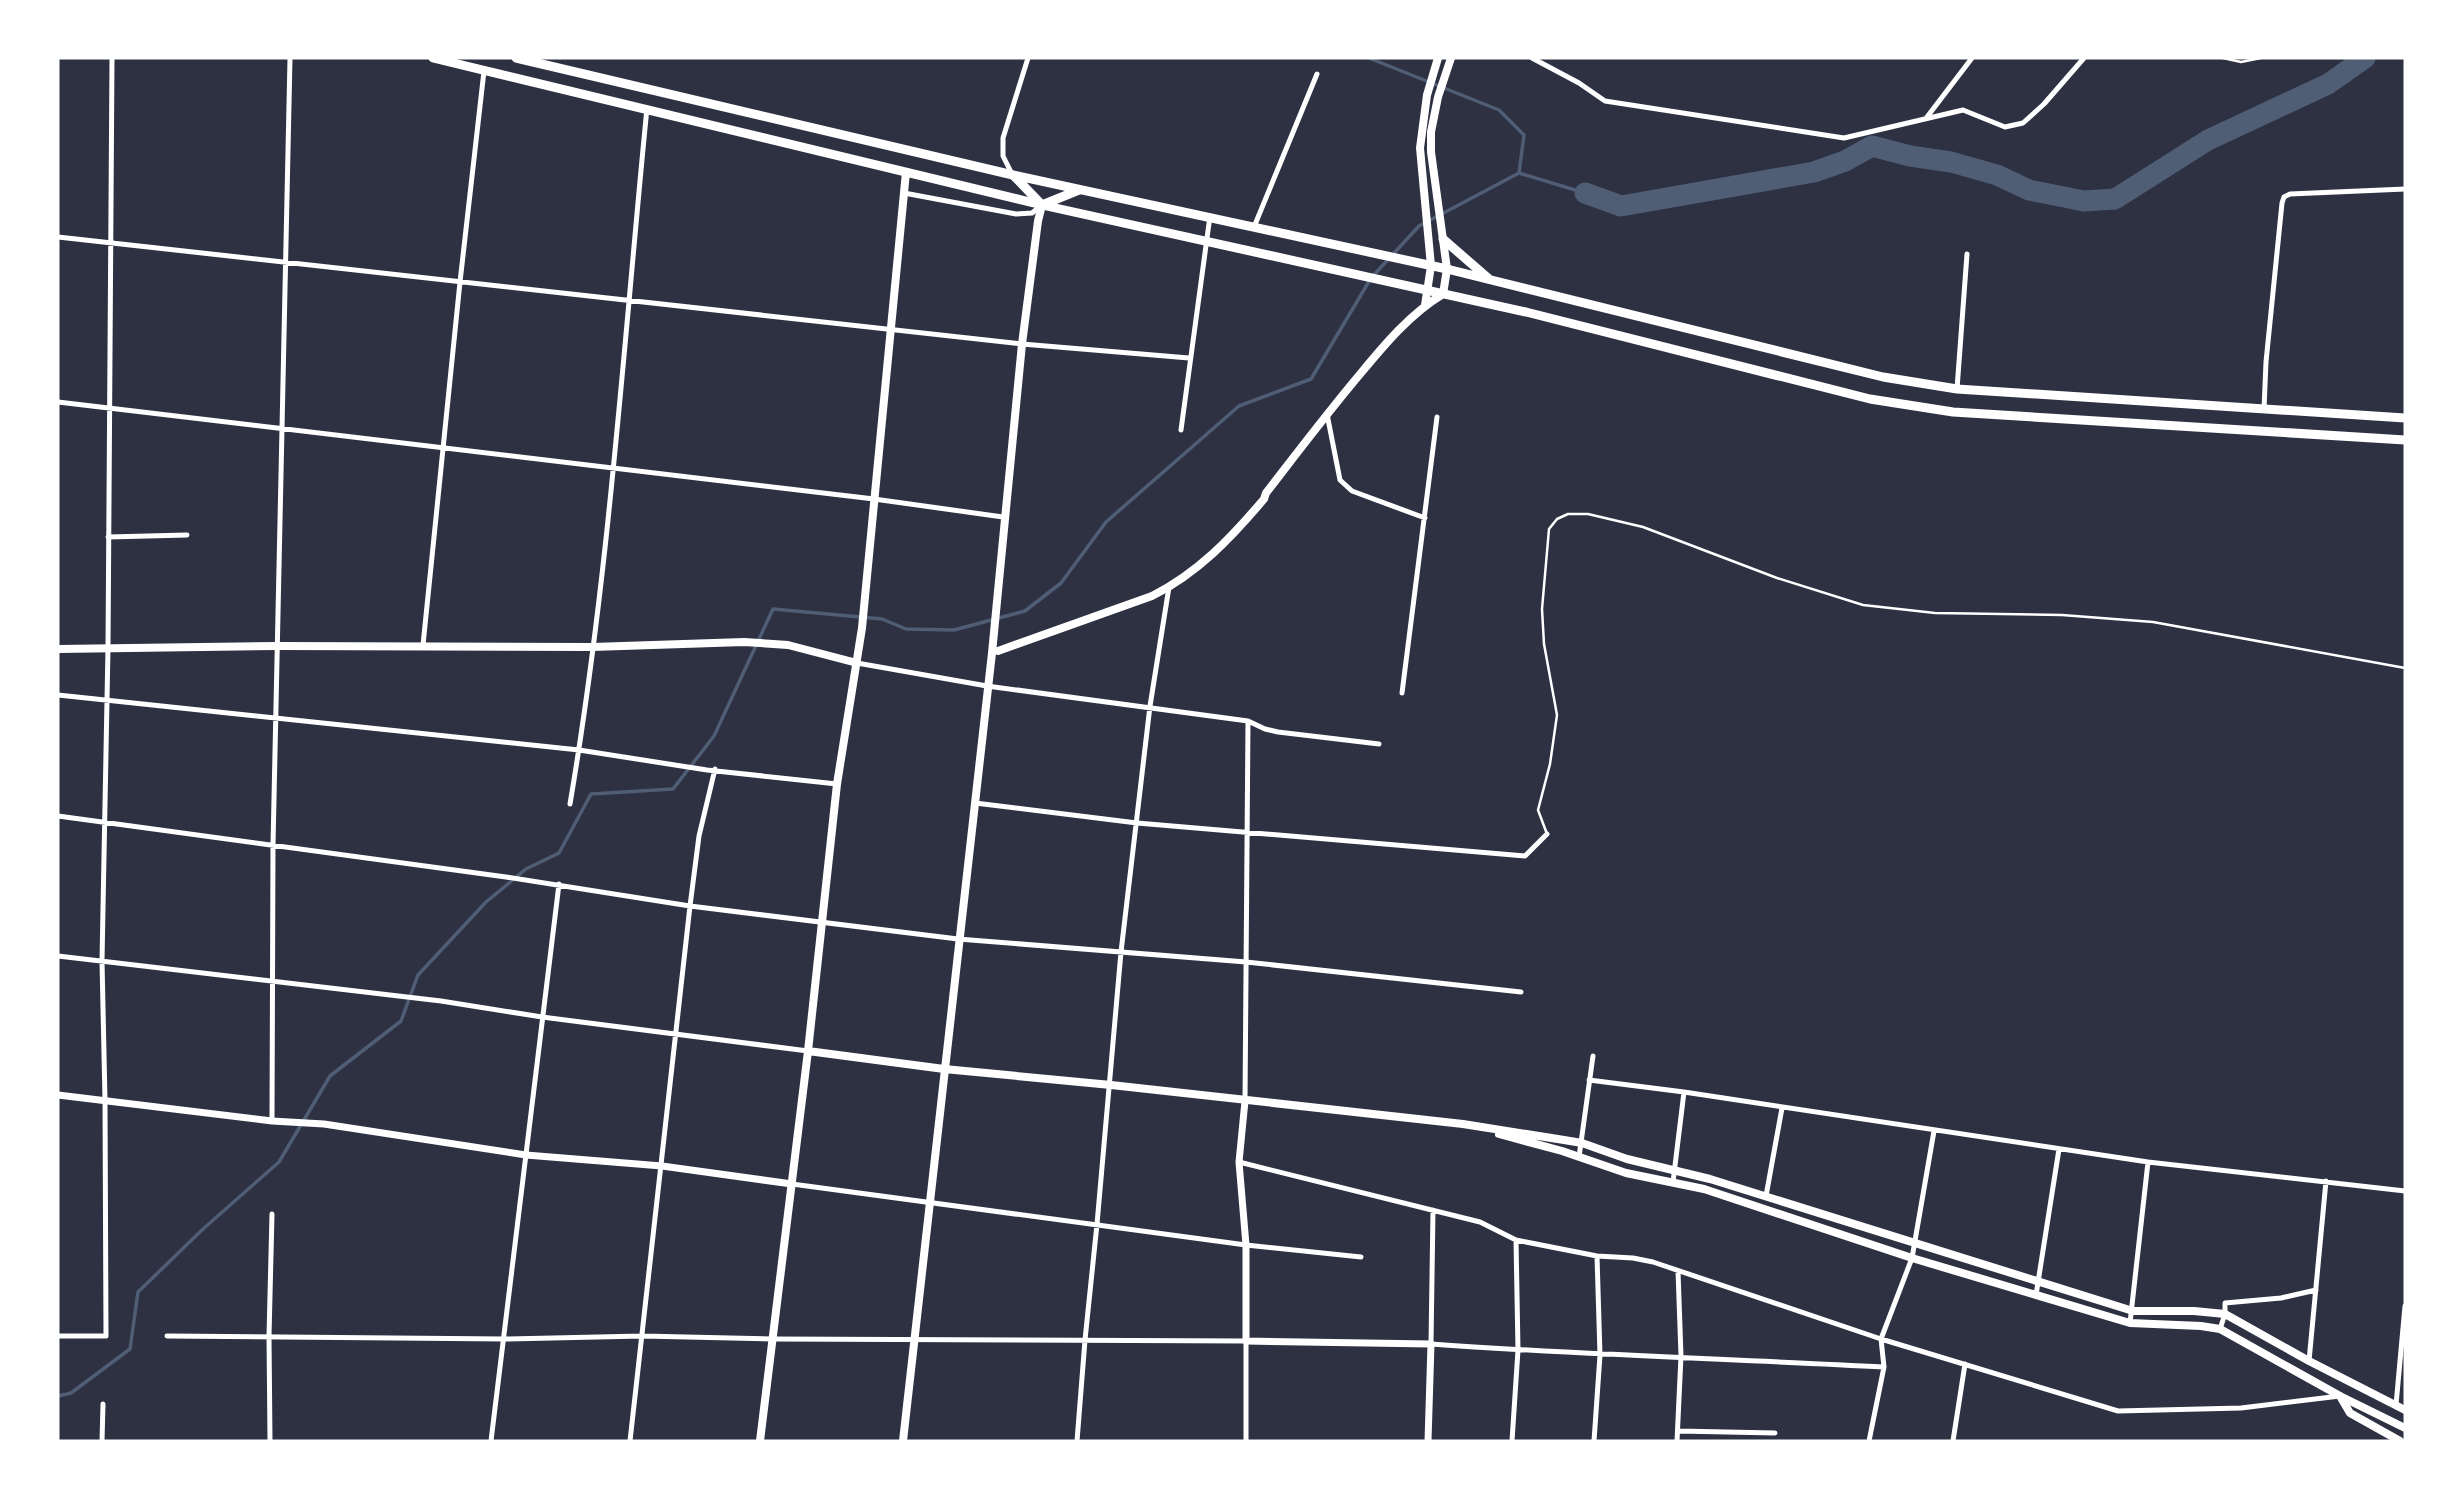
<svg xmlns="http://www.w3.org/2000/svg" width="2463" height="1499" font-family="'Asap Condensed',sans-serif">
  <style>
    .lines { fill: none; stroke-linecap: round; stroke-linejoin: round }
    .stream { stroke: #4f5d75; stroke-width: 3.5 }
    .river { stroke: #4f5d75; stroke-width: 21 }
    .service { stroke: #fff; stroke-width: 2.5 }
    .minor { stroke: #fff; stroke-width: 5 }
    .tertiary { stroke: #fff; stroke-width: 7 }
    .secondary { stroke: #fff; stroke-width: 8 }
    .primary { stroke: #fff; stroke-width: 9 }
  </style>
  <rect width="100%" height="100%" fill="#2d3142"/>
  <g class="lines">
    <!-- stream -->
    <path class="stream" d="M 1369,58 L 1499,110 L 1524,135 L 1519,173
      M 58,1396 L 71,1393 L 130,1349 L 138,1292 L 203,1229 L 279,1162 L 330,1076 L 401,1021 L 418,975 L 486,902 L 526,869 L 559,853 L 591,794 L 673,789 L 714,736 L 773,609 L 882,619 L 906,629 L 954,630 L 1025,611 L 1061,583 L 1106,522 L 1239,406 L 1311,379 L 1371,278 L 1419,226 L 1519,173 L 1585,193"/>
    <!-- river -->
    <path class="river" d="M 1585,193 L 1621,206 L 1814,172 L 1845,161 L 1872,146 L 1910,156 L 1951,162 L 1997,175 L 2029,190 L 2084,201 L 2115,199 L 2208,140 L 2328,84 L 2365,58"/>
    <!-- service -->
    <path class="service" d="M 2223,58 L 2241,62 L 2261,58
      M 1547,834 L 1538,810 L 1550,764 L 1557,715 L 1544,644 L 1542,609 L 1549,529 L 1557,519 L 1568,514 L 1588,514 L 1643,527 L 1777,578 L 1863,605 L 1935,613 L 2062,615 L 2153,622 L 2405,668"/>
    <!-- minor -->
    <path class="minor" d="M 1532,58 L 1579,83 L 1605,101 L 1844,138 L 1963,110 L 2005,127 L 2023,123 L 2044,104 L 2084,58
      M 1927,117 L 1972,58
      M 1012,174 L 1003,156 L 1003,138 L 1028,58
      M 904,193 L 1016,214 L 1032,213 L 1042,205
      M 1254,227 L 1317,74
      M 58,237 L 1022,344 L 1189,358
      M 1957,389 L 1967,254
      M 58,402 L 874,499 L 1003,517
      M 2264,409 L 2266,362 L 2282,203 L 2284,197 L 2290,194 L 2405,189
      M 1327,414 L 1340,480 L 1352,491 L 1425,518
      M 1181,430 L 1210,216
      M 108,537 L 187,535
      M 423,645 L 460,282 L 484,71
      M 857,663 L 987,686 L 1248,721 L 1265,729 L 1278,732 L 1379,744
      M 1402,693 L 1437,417
      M 58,695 L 579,750 L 707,770 L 837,784
      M 975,803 L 1137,823 L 1525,856 L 1547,834
      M 570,804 C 609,574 624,340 647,108
      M 58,816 L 506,877 L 690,906 L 958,939 L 1246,962 L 1521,992
      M 58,956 L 441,1001 L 542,1017 L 808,1051
      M 1589,1080 L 1684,1092 L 2148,1162 L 2405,1191
      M 1245,1101 L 1248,721
      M 272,1121 L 273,845 L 290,58
      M 1579,1157 L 1593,1056
      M 1239,1162 L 1480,1222 L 1516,1240 L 1597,1256 L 1633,1258 L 1653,1262 L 1881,1339 L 2118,1411 L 2241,1408 L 2340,1396
      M 1673,1182 L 1684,1092
      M 792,1184 L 1246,1245 L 1361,1257
      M 1766,1196 L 1782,1108
      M 1433,1210 L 1431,1344 C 1582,1355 1733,1359 1884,1367
      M 2036,1295 L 2059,1149
      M 2130,1323 L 2148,1162
      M 2220,1329 L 2225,1314 L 2225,1303 L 2281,1298 L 2316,1290
      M 58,1336 L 106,1336 L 105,1100 L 102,961 L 108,648 L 112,58
      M 167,1336 L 505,1339 L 642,1336 L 773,1339 L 1246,1341 L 1246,1441
      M 2309,1361 L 2326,1181
      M 2396,1405 L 2405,1306
      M 1678,1431 L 1775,1433
      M 102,1441 L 103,1404
      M 270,1441 L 269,1336 L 272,1214
      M 491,1441 L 559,884
      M 630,1441 L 690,906 L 699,836 L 715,769
      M 1077,1441 L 1085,1340 L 1097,1224 L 1121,952 L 1150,706 L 1169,587
      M 1512,1441 L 1518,1350 L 1516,1240
      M 1594,1441 L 1600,1355 L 1597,1256
      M 1677,1441 L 1681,1356 L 1678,1271
      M 1869,1441 L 1884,1367 L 1881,1339 L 1912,1258 L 1934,1131
      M 1953,1441 L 1965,1364"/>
    <!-- tertiary -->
    <path class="tertiary" d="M 58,1095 L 272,1121 L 324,1124 L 526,1155 L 662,1166 L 792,1184
      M 1245,1101 L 1239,1162 L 1246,1245 L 1246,1341 L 1431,1344 L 1428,1441"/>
    <!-- secondary -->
    <path class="secondary" d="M 1425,305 L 1431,266 L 1420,148 L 1427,95 L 1438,58
      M 58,649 L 277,646 L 592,647 L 744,642 L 788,645 L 857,663
      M 998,651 L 1152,596 C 1198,573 1231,538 1264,499 L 1266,493 C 1297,453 1328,412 1361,373 C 1385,344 1410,314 1443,294 L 1447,269 L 1431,152 L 1431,132 L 1438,97 L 1451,58
      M 808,1051 L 944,1069 L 1111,1085 L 1463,1124 L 1564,1140 L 1582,1143 L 1627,1159 L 1710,1179 L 2133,1311 L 2194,1311 L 2225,1314 L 2309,1361 L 2405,1410
      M 1499,1134 L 1562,1151 L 1626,1173 L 1704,1189 L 1912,1258 L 2130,1323 L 2201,1326 L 2220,1329 L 2340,1396 L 2405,1428
      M 2340,1396 L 2350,1413 L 2400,1441
      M 760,1441 L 808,1051 L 837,784 L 862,628 L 906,172
      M 903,1441 L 992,653 L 1022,344 L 1038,221 L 1042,205"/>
    <!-- primary -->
    <path class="primary" d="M 433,58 L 1042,205 L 1526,312 L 1870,399 L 1953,412 L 2405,440
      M 516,58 L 1013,175 L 1447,269 L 1883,377 L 1957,389 L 2405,418
      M 1014,176 L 1042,205 L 1079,190
      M 1443,239 L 1489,279"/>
  </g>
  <!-- border -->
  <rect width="2463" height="1499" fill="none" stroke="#ffffff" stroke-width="119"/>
</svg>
